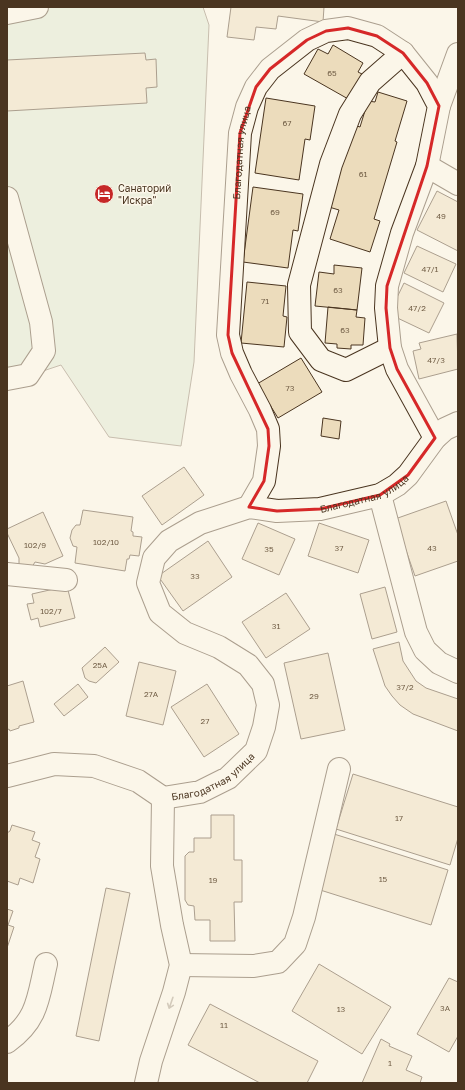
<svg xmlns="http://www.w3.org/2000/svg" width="465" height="1090" font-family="'Golos Text',sans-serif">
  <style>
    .green { fill: #dce7d0; stroke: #887966 }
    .building { fill: #ecdcbc; stroke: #4a3520 }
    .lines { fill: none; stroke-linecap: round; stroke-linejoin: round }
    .minor-casing { stroke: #4a3520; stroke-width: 24 }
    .minor { stroke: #fbf6e9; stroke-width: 22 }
    .oneway { stroke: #a29684 }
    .marked { fill: none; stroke: #d62828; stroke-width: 3; stroke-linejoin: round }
    .labels { text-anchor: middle; stroke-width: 3; stroke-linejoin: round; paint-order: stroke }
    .number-label { font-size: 8px; fill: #725f47 }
    .street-label { font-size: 10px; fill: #4a3520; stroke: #fbf6e9 }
    .poi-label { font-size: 10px; fill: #4a3520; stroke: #fbf6e9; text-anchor: start }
  </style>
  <rect width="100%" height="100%" fill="#fbf6e9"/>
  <!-- green -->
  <path class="green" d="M 7,7 L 203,7 L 209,25 L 194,362 L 181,446 L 109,437 L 61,365 L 7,383 Z"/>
  <!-- building -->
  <path class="building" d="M 231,7 L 324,7 L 323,22 L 278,16 L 276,29 L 256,27 L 254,40 L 227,37 Z
    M 333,45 L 363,63 L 358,72 L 364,75 L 350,100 L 304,74 L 318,49 L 328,54 Z
    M 145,53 L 146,60 L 156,59 L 157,87 L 146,88 L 147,103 L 7,111 L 7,60 Z
    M 378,92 L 407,101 L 395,141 L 397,142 L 374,219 L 380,221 L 370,252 L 330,239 L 339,210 L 329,207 L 354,125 L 360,127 L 368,101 L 375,102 Z
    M 266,98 L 315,106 L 310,140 L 305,139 L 299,180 L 255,173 Z
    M 253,187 L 303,194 L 298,231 L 293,230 L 288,268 L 243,262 Z
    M 437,191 L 458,202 L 458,251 L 417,230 Z
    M 417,246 L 456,264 L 443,292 L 404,273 Z
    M 334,265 L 362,268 L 357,310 L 315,306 L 319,272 L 334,274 Z
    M 247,282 L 286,286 L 283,316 L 287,317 L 284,347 L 241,343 Z
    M 404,283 L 444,303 L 429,333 L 389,314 Z
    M 328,307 L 357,310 L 356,317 L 365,318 L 363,345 L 351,345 L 351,349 L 337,348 L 337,344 L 325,343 Z
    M 457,334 L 458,369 L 419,379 L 413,351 L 421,349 L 419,343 Z
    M 301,358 L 322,392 L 278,418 L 257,384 Z
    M 323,418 L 341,421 L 339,439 L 321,436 Z
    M 184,467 L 204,495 L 162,525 L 142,496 Z
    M 446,501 L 458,535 L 458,561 L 415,576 L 395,519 Z
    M 83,510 L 133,517 L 131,531 L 133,532 L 133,536 L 142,537 L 139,556 L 130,555 L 129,559 L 127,559 L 125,571 L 75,563 L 77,547 L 73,546 L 70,538 L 72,530 L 76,525 L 80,525 Z
    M 43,512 L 63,556 L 45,564 L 35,562 L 32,567 L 19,565 L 19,558 L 7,533 L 7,529 Z
    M 258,523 L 295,539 L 279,575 L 242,559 Z
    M 319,523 L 369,540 L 358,573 L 308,556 Z
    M 208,541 L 232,577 L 183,611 L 158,576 Z
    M 67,586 L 75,618 L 40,627 L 38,618 L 31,620 L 27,604 L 34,603 L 32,594 Z
    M 385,587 L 397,632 L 372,639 L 360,594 Z
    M 286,593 L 310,629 L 266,658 L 242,622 Z
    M 399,642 L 403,661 L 416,681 L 426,688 L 458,699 L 458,731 L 413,714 L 400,705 L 392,696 L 385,686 L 373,649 Z
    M 105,647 L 119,662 L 96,683 L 89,681 L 85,678 L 82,668 Z
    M 328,653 L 345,730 L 301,739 L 284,663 Z
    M 139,662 L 176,671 L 163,725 L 126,716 Z
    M 23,681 L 34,722 L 19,726 L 19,728 L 10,731 L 9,729 L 7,730 L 7,686 Z
    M 78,684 L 88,697 L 64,716 L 54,704 Z
    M 207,684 L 239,734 L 204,757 L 171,707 Z
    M 353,774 L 458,807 L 458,838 L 450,865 L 336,829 Z
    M 211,815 L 234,815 L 234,860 L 242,860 L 242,902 L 234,902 L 235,941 L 210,941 L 210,920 L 195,920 L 194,906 L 188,905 L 185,900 L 185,856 L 189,852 L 194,852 L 194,838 L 211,838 Z
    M 12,825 L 35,832 L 32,840 L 40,843 L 35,857 L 40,859 L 33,883 L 20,878 L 18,885 L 7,881 L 7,833 L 10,831 Z
    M 334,834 L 448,870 L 431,925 L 317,889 Z
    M 106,888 L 130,893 L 99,1041 L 76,1036 Z
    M 7,909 L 13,911 L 8,925 L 14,927 L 7,948 Z
    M 319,964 L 391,1007 L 362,1054 L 292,1011 Z
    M 449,978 L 458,982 L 458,1036 L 449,1052 L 417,1034 Z
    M 210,1004 L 318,1061 L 307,1083 L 260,1083 L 188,1045 Z
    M 381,1039 L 390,1044 L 389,1046 L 412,1056 L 406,1070 L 422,1077 L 420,1083 L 362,1083 Z"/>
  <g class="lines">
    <!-- minor casing -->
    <g class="minor-casing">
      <g id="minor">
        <path d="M 7,13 L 37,7"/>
        <path d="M 439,106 L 458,54"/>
        <path d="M 427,166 L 458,184"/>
        <path d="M 7,198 L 41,322 L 44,351 L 28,375 L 7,379"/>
        <path d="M 390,348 L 346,370 L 321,360 L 300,332 L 299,285 L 331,164 L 350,114 L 370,82 L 403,53"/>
        <path d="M 380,495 L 416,632 L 425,650 L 439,663 L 458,672"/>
        <path id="s1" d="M 249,507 L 264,481 L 269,446 L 268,429 L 260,410 L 241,374 L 232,353 L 228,335 L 240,133 L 247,107 L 256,87 L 270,69 L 307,40 L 326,31 L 348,28 L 377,36 L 403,53 L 427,83 L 439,106 L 427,166 L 402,233 L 387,286 L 386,308 L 390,348 L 397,369 L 435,438"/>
        <path d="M 7,574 L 66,580"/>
        <path id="s2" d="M 7,776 L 54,764 L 94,766 L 138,781 L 163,798 L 200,792 L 228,778 L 256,751 L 264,727 L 268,705 L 263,684 L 248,665 L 219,647 L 185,633 L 160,613 L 148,583 L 154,558 L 169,541 L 200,523 L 249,507 L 277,511 L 320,509 L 380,495 L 397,485 L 408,475 L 435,438 L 445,429 L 458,423"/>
        <path d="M 181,965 L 254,966 L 278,962 L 295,944 L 304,917 L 339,769"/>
        <path d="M 7,1042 C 38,1020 38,998 46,964"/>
        <path d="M 146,1083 L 151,1061 L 174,992 L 181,965 L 172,925 L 162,866 L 163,798"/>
      </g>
    </g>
    <!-- minor -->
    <use href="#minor" class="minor"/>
  </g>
  <!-- one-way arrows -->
  <defs><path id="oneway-shaft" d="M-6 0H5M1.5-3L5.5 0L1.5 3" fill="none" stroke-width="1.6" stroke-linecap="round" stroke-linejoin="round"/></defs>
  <use class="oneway" href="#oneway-shaft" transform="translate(171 1003) rotate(109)"/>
  <!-- marked area -->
  <path d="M0 0H465V1090H0ZM 348,28 L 377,36 L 403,53 L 427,83 L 439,106 L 427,166 L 387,286 L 386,308 L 390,348 L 397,369 L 435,438 L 408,475 L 380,495 L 320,509 L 277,511 L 249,507 L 264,481 L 269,446 L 268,429 L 232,353 L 228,335 L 240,133 L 256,87 L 270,69 L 307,40 L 326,31 Z" fill="#fbf6e9" fill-opacity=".55" fill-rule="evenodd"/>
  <path class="marked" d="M 348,28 L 377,36 L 403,53 L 427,83 L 439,106 L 427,166 L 387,286 L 386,308 L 390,348 L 397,369 L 435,438 L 408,475 L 380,495 L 320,509 L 277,511 L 249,507 L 264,481 L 269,446 L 268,429 L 232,353 L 228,335 L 240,133 L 256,87 L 270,69 L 307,40 L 326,31 Z"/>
  <!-- icons -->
  <defs>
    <g id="hotel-disc" transform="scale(1)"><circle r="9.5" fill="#c62828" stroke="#fbf6e9"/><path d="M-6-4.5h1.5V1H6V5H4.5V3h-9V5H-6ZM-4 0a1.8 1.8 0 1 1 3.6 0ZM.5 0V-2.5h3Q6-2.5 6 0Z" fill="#fff"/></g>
  </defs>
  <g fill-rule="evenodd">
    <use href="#hotel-disc" x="104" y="194"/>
  </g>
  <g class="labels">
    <!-- number labels -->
    <g class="number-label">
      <text x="332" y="76">65</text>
      <text x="287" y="126">67</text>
      <text x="363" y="177">61</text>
      <text x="275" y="215">69</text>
      <text x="441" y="219">49</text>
      <text x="430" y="272">47/1</text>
      <text x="338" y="293">63</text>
      <text x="265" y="304">71</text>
      <text x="417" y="311">47/2</text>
      <text x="345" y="333">63</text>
      <text x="436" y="363">47/3</text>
      <text x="290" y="391">73</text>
      <text x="106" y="545">102/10</text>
      <text x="35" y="548">102/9</text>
      <text x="339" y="551">37</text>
      <text x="432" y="551">43</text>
      <text x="269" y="552">35</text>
      <text x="195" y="579">33</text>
      <text x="51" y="614">102/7</text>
      <text x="276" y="629">31</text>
      <text x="100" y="668">25А</text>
      <text x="405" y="690">37/2</text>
      <text x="151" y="697">27А</text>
      <text x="314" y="699">29</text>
      <text x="205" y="724">27</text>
      <text x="399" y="821">17</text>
      <text x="383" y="882">15</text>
      <text x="213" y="883">19</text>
      <text x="445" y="1011">3А</text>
      <text x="341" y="1012">13</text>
      <text x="224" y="1028">11</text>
      <text x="390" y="1066">1</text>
    </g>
    <!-- street labels -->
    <g class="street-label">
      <text dy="4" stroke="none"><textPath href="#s1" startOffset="368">Благодатная улица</textPath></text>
      <text dy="4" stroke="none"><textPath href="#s2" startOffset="756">Благодатная улица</textPath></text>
      <text dy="4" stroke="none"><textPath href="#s2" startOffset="221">Благодатная улица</textPath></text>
    </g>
    <!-- poi labels -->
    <g class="poi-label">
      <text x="118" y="192">Санаторий<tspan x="118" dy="12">"Искра"</tspan></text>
    </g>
  </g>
  <!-- border -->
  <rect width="465" height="1090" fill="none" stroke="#4a3520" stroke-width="16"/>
</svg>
